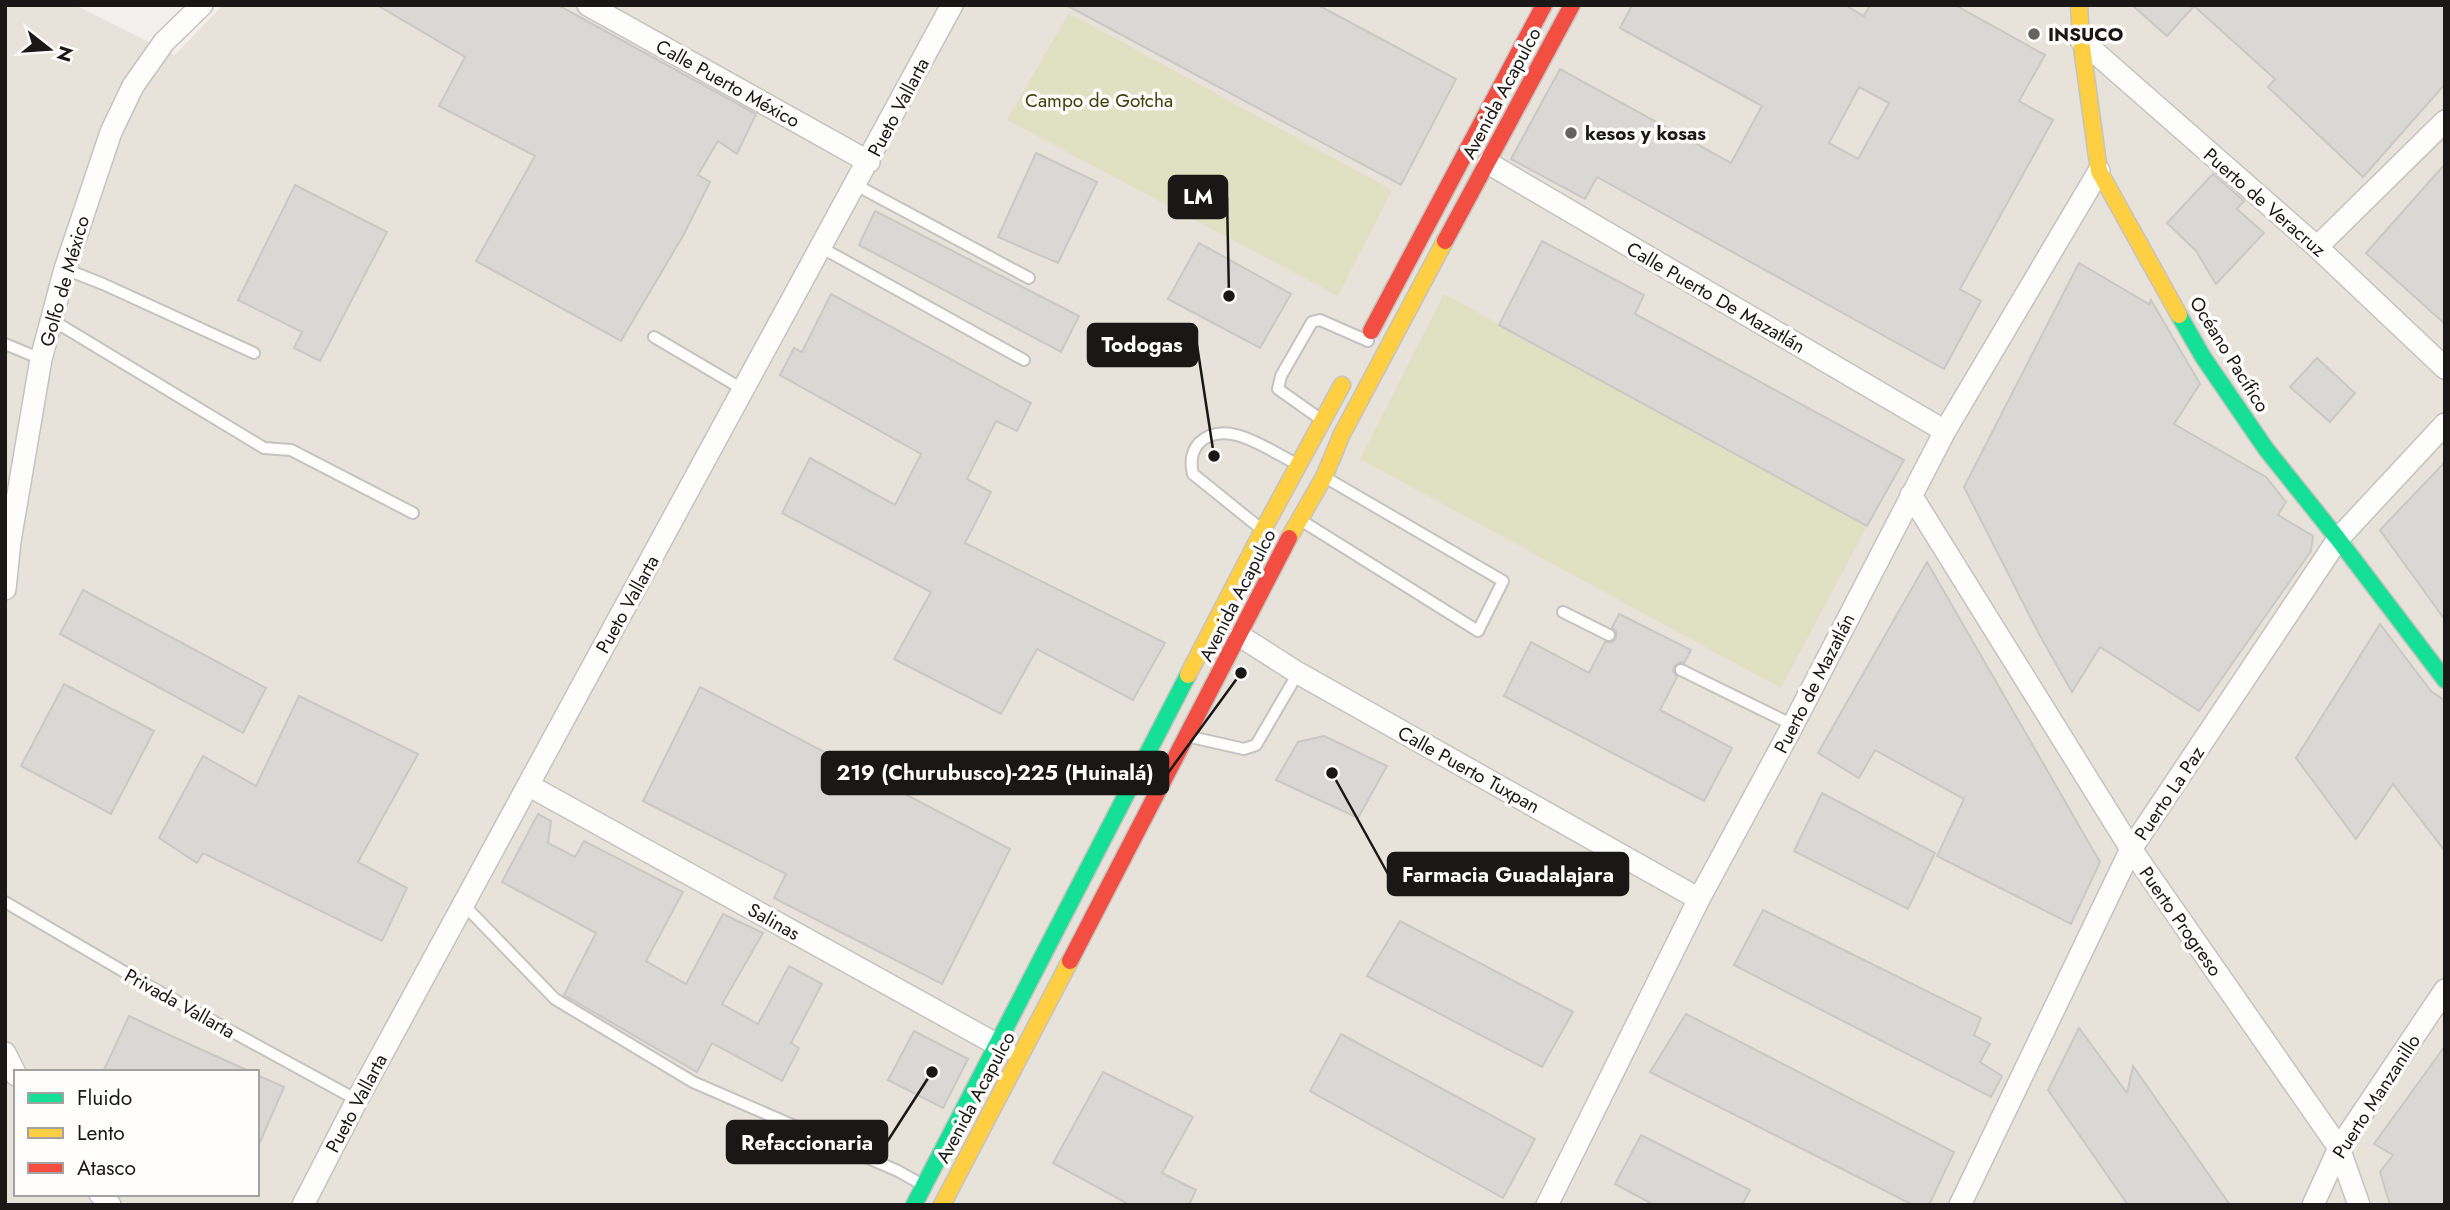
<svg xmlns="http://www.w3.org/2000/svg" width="2450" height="1210" font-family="Jost,sans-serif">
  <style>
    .built { fill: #e7e2da; fill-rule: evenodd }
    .green { fill: #e0e0c3 }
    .building { fill: #dad8d5; stroke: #cac8c6; stroke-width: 2; fill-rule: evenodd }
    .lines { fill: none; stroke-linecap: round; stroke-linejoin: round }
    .lane-casing { stroke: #c5c3c1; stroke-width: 14 }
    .street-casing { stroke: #c5c3c1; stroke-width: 24 }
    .fast-casing { stroke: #c5c3c1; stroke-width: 19 }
    .slow-casing { stroke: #c5c3c1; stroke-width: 19 }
    .jam-casing { stroke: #c5c3c1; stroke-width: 19 }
    .lane { stroke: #fdfdfc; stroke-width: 10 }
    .street { stroke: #fdfdfc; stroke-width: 21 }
    .fast { stroke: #16e098; stroke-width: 16 }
    .slow { stroke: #ffcf43; stroke-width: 16 }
    .jam { stroke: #f24e42; stroke-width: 16 }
    .poi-dot { fill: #656361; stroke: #fffefd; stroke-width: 2.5 }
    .labels { text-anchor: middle; stroke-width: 7; stroke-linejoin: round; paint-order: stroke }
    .poi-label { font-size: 19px; font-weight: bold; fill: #191816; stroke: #fffefd; text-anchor: start }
    .street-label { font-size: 19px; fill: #191816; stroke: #fffefd }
    .park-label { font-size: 19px; fill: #3f410a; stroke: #fffefd }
    .leader { fill: none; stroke: #191816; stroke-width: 2.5 }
    .callout-dot { fill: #191816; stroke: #fffefd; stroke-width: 2.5 }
    .callout { fill: #191816; stroke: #191816; stroke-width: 2.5 }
    .callout-label { font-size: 21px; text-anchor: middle; font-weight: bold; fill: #fff }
  </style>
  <rect width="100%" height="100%" fill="#f2efec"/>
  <!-- built -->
  <path class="built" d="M 5,5 L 75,5 L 175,55 L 223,5 L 2445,5 L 2445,1205 L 5,1205 ZM 16,1072 L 257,1072 L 257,1194 L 16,1194 Z"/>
  <!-- green -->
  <path class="green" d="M 1069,13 L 1392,190 L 1338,296 L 1007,120 Z
    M 1444,294 L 1867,526 L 1781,688 L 1360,459 Z"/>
  <!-- building -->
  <path class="building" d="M 377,5 L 558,5 L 756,114 L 737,154 L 718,141 L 698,175 L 710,182 L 684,234 L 621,341 L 476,261 L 535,156 L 439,106 L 465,57 Z
    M 1066,5 L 1318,5 L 1456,79 L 1401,185 Z
    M 1632,5 L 1845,5 L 1864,16 L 1870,5 L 1955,5 L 2045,55 L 2019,101 L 2053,120 L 1960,289 L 1981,301 L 1944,369 L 1597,177 L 1585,199 L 1511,159 L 1560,69 L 1731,163 L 1762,106 L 1620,28 ZM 1859,87 L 1889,103 L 1858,159 L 1829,143 Z
    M 2132,5 L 2445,5 L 2445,84 L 2363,177 L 2268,87 L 2275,79 L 2194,6 L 2167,36 Z
    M 1036,153 L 1097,182 L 1058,263 L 998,237 Z
    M 2445,164 L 2445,324 L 2366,253 Z
    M 2213,174 L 2244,201 L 2237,209 L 2264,233 L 2216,284 L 2196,251 L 2167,223 Z
    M 295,185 L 387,232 L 320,361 L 294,348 L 302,332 L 238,300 Z
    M 875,211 L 1079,316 L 1061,352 L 859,245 Z
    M 1542,241 L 1644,295 L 1635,314 L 1904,460 L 1867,526 L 1499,325 Z
    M 1199,243 L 1291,294 L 1260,348 L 1168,299 Z
    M 2079,263 L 2149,304 L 2151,300 L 2200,384 L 2174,424 L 2266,477 L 2286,502 L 2278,515 L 2313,536 L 2311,551 L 2199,711 L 2100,647 L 2072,692 L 2039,634 L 1964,487 Z
    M 831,294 L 1031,403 L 1017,431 L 996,421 L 967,479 L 991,492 L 965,543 L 1165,643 L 1133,700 L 1037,649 L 1001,714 L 894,659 L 931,592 L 782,513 L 810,458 L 895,505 L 921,454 L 780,375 L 794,348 L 802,352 Z
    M 2317,358 L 2355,393 L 2330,422 L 2290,387 Z
    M 2445,462 L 2445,620 L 2380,530 Z
    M 1927,562 L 2100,862 L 2071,924 L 1937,856 L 1964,799 L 1875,750 L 1859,778 L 1818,753 Z
    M 83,590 L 266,688 L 243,733 L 60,634 Z
    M 1619,614 L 1691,650 L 1684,663 L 1680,662 L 1674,666 L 1673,671 L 1677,677 L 1660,710 L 1732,748 L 1704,801 L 1504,696 L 1531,642 L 1589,673 L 1605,642 L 1613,642 L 1616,638 L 1616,631 L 1612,628 Z
    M 2380,624 L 2431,691 L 2445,701 L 2445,851 L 2393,784 L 2356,839 L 2296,758 Z
    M 64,684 L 154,731 L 111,814 L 21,766 Z
    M 700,687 L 1010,849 L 942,984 L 774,898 L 786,874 L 643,801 Z
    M 299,696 L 418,754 L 358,862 L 407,888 L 382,941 L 203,853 L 197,863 L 159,838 L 203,756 L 256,786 Z
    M 1324,736 L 1387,766 L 1358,818 L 1276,780 L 1298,742 Z
    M 1822,793 L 1935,853 L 1908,909 L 1794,851 Z
    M 538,814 L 551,821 L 548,843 L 575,857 L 584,841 L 683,892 L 646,961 L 686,984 L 723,914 L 763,933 L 722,1004 L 758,1024 L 789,966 L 822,984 L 791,1043 L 799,1048 L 782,1081 L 712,1043 L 697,1072 L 564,995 L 596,933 L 502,882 Z
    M 1763,910 L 1981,1018 L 1974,1035 L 1990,1044 L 1980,1062 L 2002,1076 L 1991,1097 L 1734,965 Z
    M 1400,921 L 1573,1012 L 1542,1067 L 1367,976 Z
    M 1686,1014 L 1954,1152 L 1929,1205 L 1913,1205 L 1650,1072 Z
    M 129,1016 L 178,1039 L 251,1072 L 103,1072 Z
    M 2079,1028 L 2127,1093 L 2133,1066 L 2230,1205 L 2128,1205 L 2048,1090 Z
    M 914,1031 L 968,1059 L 943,1108 L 888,1080 Z
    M 1341,1034 L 1535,1139 L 1503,1198 L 1310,1091 Z
    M 2445,1046 L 2445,1205 L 2390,1205 L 2380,1172 L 2393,1155 L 2374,1144 Z
    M 1103,1072 L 1193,1117 L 1162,1173 L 1196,1190 L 1189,1205 L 1130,1205 L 1053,1163 Z
    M 257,1075 L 284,1087 L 257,1149 Z
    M 1641,1135 L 1750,1190 L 1742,1205 L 1654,1205 L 1615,1184 Z"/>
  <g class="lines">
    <!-- lane casing -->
    <g class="lane-casing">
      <path id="lane" d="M 856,185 L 1029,278
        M 822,248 L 1024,360
        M 65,269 L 103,284 L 254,353
        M 52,320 L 264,448 L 291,450 L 413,513
        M 654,337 L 744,390
        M 5,344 L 41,359
        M 1319,418 L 1278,389 L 1281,376 L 1312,322 L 1320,320 L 1368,341
        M 1302,521 L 1478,631 L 1503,581 L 1328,479
        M 1260,528 L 1193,474 C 1190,462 1191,452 1199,443 C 1226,417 1268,450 1295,463
        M 1563,612 L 1609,635
        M 1681,670 L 1793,725
        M 1191,737 L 1244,749 L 1256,745 L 1298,673
        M 5,902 L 145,984 L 357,1100
        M 463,904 L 555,999 L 693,1082 L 898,1171 L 921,1184"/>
    </g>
    <!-- street casing -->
    <g class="street-casing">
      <path id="street" d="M 588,5 L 869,162
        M 2081,40 L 2317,247 L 2445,368
        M 1488,163 L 1945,431
        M 2317,247 L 2445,121
        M 1911,495 L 2131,849 L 2339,1148 L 2359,1205
        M 5,589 L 10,541 L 41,359 L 65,269 L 111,132 L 133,86 L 164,42 L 202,5
        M 1240,636 L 1298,673 L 1699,899
        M 528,785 L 1005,1049
        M 5,1053 L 16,1075
        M 100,1194 L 110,1205
        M 303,1205 L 357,1100 L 952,5
        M 1547,1205 L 1699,899 L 1793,725 L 1945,431 L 2099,171
        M 1960,1205 L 2131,849 L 2338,539 L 2445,424
        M 2313,1205 L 2339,1148 L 2445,990"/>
    </g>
    <!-- fast casing -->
    <g class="fast-casing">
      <path id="fast" d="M 2179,315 L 2203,357 L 2266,449 L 2338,539 L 2445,680
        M 914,1205 L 1188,675"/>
    </g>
    <!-- slow casing -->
    <g class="slow-casing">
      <path id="slow" d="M 2079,5 L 2081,40 L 2099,171 L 2179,315
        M 1289,538 L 1324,477 L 1342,434 L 1445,241
        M 1188,675 L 1263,530 L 1342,385
        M 942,1205 L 1070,961"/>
    </g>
    <!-- jam casing -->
    <g class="jam-casing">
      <path id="jam" d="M 1445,241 L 1572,5
        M 1371,331 L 1544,5
        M 1070,961 L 1289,538"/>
    </g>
    <!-- lane -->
    <use href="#lane" class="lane"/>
    <!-- street -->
    <use href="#street" class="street"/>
    <!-- fast -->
    <use href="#fast" class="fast"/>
    <!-- slow -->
    <use href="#slow" class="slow"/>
    <!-- jam -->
    <use href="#jam" class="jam"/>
  </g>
  <!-- markers -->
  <g class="poi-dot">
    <circle cx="2034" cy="34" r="7"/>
    <circle cx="1571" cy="133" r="7"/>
  </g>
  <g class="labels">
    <!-- poi labels -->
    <g class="poi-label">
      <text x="2048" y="41">INSUCO</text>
      <text x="1585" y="140">kesos y kosas</text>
    </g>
    <!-- street labels -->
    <g class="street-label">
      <text transform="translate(728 83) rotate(29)" y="7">Calle Puerto México</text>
      <text transform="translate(1501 93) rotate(-62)" y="7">Avenida Acapulco</text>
      <text transform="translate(898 107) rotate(-62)" y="7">Pueto Vallarta</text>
      <text transform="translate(2265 202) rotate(41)" y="7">Puerto de Veracruz</text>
      <text transform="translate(64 281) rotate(-74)" y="7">Golfo de México</text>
      <text transform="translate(1716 297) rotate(30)" y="7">Calle Puerto De Mazatlán</text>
      <text transform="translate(2230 354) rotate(58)" y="7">Océano Pacífico</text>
      <text transform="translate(1237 595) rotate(-63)" y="7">Avenida Acapulco</text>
      <text transform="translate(627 604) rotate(-61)" y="7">Pueto Vallarta</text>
      <text transform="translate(1814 683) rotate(-63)" y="7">Puerto de Mazatlán</text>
      <text transform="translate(1469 769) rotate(29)" y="7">Calle Puerto Tuxpan</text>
      <text transform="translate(2169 793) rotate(-56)" y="7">Puerto La Paz</text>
      <text transform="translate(774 921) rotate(29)" y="7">Salinas</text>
      <text transform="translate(2181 921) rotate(55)" y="7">Puerto Progreso</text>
      <text transform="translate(180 1003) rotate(29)" y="7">Privada Vallarta</text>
      <text transform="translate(2376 1096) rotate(-57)" y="7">Puerto Manzanillo</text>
      <text transform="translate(975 1097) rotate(-62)" y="7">Avenida Acapulco</text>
      <text transform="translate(356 1103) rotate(-62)" y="7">Pueto Vallarta</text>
    </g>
    <!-- park labels -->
    <g class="park-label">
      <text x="1099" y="107">Campo de Gotcha</text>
    </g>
  </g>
  <!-- callouts -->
  <path class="leader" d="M1229 296L1227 197M1214 456L1197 345M1241 673L1168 773M1332 773L1388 874M932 1072L887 1142"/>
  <g class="callout-dot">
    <circle cx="1229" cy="296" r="7"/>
    <circle cx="1214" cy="456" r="7"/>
    <circle cx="1241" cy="673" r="7"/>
    <circle cx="1332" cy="773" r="7"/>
    <circle cx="932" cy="1072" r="7"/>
  </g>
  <g class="callout">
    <rect x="1169" y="176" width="58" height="42" rx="7"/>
    <rect x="1088" y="324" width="109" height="42" rx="7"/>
    <rect x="822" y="752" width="346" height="42" rx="7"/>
    <rect x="1388" y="853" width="240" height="42" rx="7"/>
    <rect x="727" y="1121" width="160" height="42" rx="7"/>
  </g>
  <g class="callout-label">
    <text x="1198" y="204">LM</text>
    <text x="1142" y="352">Todogas</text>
    <text x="995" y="780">219 (Churubusco)-225 (Huinalá)</text>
    <text x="1508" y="882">Farmacia Guadalajara</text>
    <text x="807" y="1150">Refaccionaria</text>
  </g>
  <!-- border -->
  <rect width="2450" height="1210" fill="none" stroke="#191816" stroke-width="14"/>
  <!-- legend -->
  <rect x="14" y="1070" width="245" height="126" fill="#fffefd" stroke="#a3a2a1" stroke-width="2"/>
  <rect x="28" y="1093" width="35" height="10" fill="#16e098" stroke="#a3a2a1" stroke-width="2"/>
  <text x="77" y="1105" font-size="21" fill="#191816">Fluido</text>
  <rect x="28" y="1128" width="35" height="10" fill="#ffcf43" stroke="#a3a2a1" stroke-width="2"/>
  <text x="77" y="1140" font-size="21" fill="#191816">Lento</text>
  <rect x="28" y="1163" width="35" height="10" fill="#f24e42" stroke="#a3a2a1" stroke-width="2"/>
  <text x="77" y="1175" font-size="21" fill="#191816">Atasco</text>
  <!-- north arrow -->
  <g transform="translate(49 49) rotate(107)" stroke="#fffefd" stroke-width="5" paint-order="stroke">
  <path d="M0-5L12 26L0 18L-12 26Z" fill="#191816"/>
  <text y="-10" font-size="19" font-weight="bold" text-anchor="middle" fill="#191816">N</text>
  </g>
</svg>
